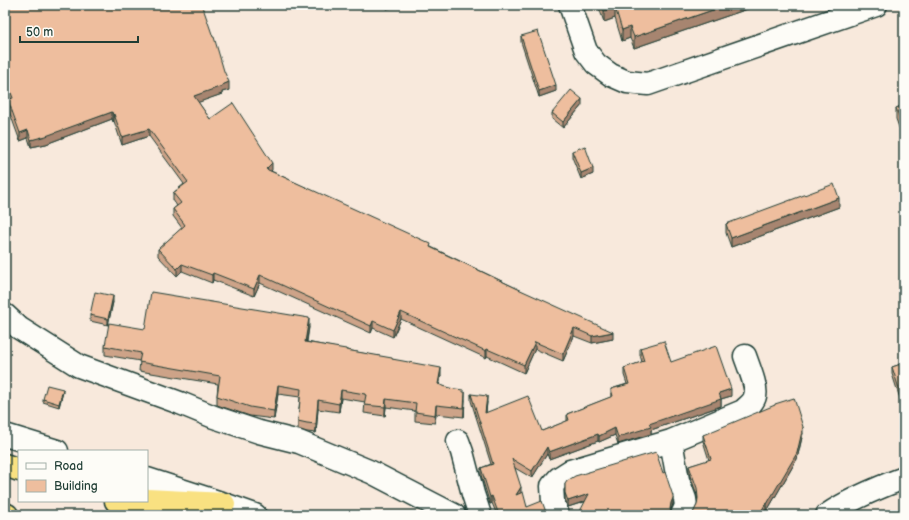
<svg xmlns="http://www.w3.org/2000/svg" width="909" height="520" font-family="'Balsamiq Sans',sans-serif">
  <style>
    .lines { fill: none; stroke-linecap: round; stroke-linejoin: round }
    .minor-casing { stroke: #1f3d34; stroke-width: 25 }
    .highway-casing { stroke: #1f3d34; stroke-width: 25 }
    .minor { stroke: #fdfcf7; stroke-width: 22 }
    .highway { stroke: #f9e181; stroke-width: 22 }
    .wall { fill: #cda388; stroke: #1f3d34 }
    .shaded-wall { fill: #a7856f; stroke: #1f3d34 }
    .building { fill: #eebe9e; stroke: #1f3d34 }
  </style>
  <rect width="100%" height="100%" fill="#f8e9dc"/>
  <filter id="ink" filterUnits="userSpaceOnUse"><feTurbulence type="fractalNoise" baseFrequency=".025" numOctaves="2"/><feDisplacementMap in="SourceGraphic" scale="8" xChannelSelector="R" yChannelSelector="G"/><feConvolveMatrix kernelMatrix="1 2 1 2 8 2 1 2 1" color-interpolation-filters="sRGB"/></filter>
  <g filter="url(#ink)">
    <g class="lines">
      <!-- minor casing -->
      <g class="minor-casing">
        <path id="minor" d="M 570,5 L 586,51 L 596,64 L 611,75 L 627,82 L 648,84 L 876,5
          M 5,315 L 19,328 L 79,366 L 180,403 L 214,417 L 259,432 L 299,442 L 371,472 L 454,515
          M 5,435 L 57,451
          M 458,441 L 462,452 L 473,494 L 480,515
          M 671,441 L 678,480 L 685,499 L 686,506 L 682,515
          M 147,479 L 224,504 L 255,515
          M 558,515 L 553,502 L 552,486 L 559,478 L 570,471 L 671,441 L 743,411 C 747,407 754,402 755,396 C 758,389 748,365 745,356
          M 827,515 C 850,499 877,488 904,478"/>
      </g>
      <!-- highway casing -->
      <g class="highway-casing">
        <path id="highway" d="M 5,465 L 19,470
          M 147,500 L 224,504
          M 116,501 L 153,515
          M 5,514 L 7,515"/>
      </g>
      <!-- minor -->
      <use href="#minor" class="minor"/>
      <!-- highway -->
      <use href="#highway" class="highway"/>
    </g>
    <!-- wall -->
    <path class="wall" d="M 5,5 L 229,90 L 222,92 L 222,94 L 198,102 L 210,119 L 272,170 L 271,171 L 431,247 L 516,288 L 613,339 L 592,343 L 574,336 L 563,361 L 535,349 L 524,373 L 487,356 L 486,358 L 401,319 L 393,337 L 373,328 L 371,333 L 260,283 L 254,296 L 213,280 L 212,283 L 182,271 L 177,276 L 158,256 L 158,249 L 182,228 L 173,216 L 173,209 L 177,206 L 173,200 L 173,193 L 184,184 L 149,136 L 122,145 L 114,121 L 113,122 L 112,119 L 46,144 L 31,147 L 28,138 L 20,141 L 8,108 L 8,100 L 11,99 L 5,85 Z
      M 598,5 L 759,5 L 634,48 L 630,38 L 622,41 L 615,18 L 604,22 Z
      M 521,36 L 556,91 L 539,97 L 521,42 Z
      M 582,105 L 563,128 L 552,119 L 552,113 Z
      M 904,105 L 904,141 L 896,119 L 896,108 Z
      M 572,151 L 593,174 L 581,179 L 572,157 Z
      M 839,207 L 731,247 L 726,233 L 726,224 Z
      M 113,302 L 108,325 L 90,321 L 90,315 Z
      M 309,327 L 307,342 L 392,359 L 441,376 L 439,385 L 449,388 L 463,392 L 465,400 L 464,417 L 436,414 L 435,423 L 415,421 L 415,411 L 386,407 L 385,416 L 364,413 L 365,402 L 341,398 L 339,412 L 318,409 L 316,433 L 307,432 L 298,429 L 298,421 L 300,397 L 278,394 L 274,419 L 250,416 L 217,405 L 217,396 L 218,384 L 139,371 L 140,361 L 105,355 L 105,346 L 145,329 Z
      M 640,348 L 671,362 L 731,396 L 721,399 L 721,406 L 651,430 L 651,434 L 618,444 L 615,435 L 599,442 L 598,441 L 549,459 L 547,454 L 532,478 L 515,468 L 521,493 L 527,507 L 547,515 L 497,515 L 492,503 L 490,504 L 481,475 L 481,468 L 491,464 L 471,401 L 471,394 L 487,402 L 486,413 L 542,431 L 567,421 L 567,414 L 611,397 L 611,389 L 627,384 L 624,375 L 624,368 L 642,362 L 640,355 Z
      M 904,363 L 904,411 L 892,374 L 892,367 Z
      M 63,392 L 59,407 L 43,402 L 43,399 Z
      M 803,433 L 797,459 L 767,511 L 766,510 L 693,514 L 697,505 L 698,502 L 697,495 L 689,473 L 689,466 L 709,460 L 703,441 L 703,435 Z
      M 565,484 L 673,504 L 670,512 L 584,502 L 568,507 L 565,499 Z"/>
    <!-- shaded-wall -->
    <path class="shaded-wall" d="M 387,5 L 399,5 L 387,9 Z
      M 727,5 L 759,5 L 634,48 L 634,37 Z
      M 615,7 L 615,18 L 604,22 L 604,11 Z
      M 630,27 L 630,38 L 622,41 L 622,30 Z
      M 229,82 L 229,90 L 222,92 L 222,94 L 194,104 L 194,96 Z
      M 556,85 L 556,91 L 539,97 L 539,91 Z
      M 582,99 L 582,105 L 563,128 L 563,122 Z
      M 112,112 L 112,119 L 46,144 L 31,147 L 31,140 Z
      M 114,114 L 114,121 L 113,122 L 113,115 Z
      M 149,129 L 149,136 L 122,145 L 122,137 Z
      M 28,130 L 28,138 L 20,141 L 20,133 Z
      M 272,163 L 272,170 L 266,176 L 266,169 Z
      M 593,168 L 593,174 L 581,179 L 581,173 Z
      M 839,198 L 839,207 L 731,247 L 731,238 Z
      M 182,264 L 182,271 L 177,276 L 177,269 Z
      M 213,273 L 213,280 L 212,283 L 212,275 Z
      M 260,275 L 260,283 L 254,296 L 254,289 Z
      M 113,296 L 113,302 L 108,325 L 108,319 Z
      M 401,312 L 401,319 L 393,337 L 393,330 Z
      M 309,318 L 309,327 L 305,350 L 305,342 Z
      M 373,321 L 373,328 L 371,333 L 371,326 Z
      M 574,328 L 574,336 L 563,361 L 563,354 Z
      M 613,332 L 613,339 L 592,343 L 592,336 Z
      M 535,342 L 535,349 L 524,373 L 524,365 Z
      M 487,349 L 487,356 L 486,358 L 486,351 Z
      M 441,368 L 441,376 L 438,393 L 438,384 Z
      M 278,385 L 278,394 L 274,419 L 274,411 Z
      M 63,389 L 63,392 L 59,407 L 59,404 Z
      M 731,389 L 731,396 L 721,399 L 721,406 L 651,430 L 651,434 L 618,444 L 618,437 L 719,393 Z
      M 341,390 L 341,398 L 339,412 L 339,404 Z
      M 465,392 L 465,400 L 464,417 L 464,408 Z
      M 487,396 L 487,402 L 485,420 L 485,413 Z
      M 386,399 L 386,407 L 385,416 L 385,407 Z
      M 318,400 L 318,409 L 316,433 L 316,424 Z
      M 436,405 L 436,414 L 435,423 L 435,415 Z
      M 803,427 L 803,433 L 797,459 L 767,511 L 767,504 Z
      M 615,428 L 615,435 L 599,442 L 599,436 Z
      M 598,434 L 598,441 L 549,459 L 549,452 Z
      M 547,447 L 547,454 L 532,478 L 532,471 Z
      M 521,487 L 521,494 L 516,495 Z
      M 589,494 L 589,500 L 568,507 L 568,501 Z
      M 492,496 L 492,503 L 490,504 L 490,497 Z
      M 673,498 L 673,504 L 671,510 L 670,515 L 671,503 Z
      M 766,503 L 766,510 L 763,515 L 759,515 Z"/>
    <!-- building -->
    <path class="building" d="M 5,5 L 202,5 L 213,37 L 214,37 L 224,71 L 229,82 L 222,85 L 222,86 L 194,96 L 210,119 L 233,103 L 272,163 L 266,169 L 431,244 L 430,247 L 516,288 L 613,332 L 592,336 L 574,328 L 563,354 L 535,342 L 524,365 L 487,349 L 486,351 L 401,312 L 393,330 L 373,321 L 371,326 L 260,275 L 254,289 L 213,273 L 212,275 L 182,264 L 177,269 L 158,249 L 185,225 L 173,209 L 181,203 L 173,193 L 188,182 L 149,129 L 122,137 L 114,114 L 113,115 L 112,112 L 46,136 L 31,140 L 28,130 L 20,133 L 8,100 L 13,98 L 5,77 Z
      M 602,5 L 727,5 L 634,37 L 630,27 L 622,30 L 615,7 L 604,11 Z
      M 538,31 L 556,85 L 539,91 L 521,36 Z
      M 571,90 L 582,99 L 563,122 L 552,113 Z
      M 904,105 L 904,129 L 896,108 Z
      M 585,146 L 593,168 L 581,173 L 572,151 Z
      M 834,184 L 839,198 L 731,238 L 726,224 Z
      M 95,292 L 113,296 L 108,319 L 90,315 Z
      M 151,292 L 309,318 L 305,342 L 346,349 L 346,350 L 392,358 L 392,359 L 441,368 L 438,384 L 449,388 L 463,390 L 463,392 L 465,392 L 464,408 L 436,405 L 435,415 L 415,412 L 416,403 L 386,399 L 385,407 L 364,405 L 366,395 L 365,395 L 365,394 L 341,390 L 339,404 L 318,400 L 316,424 L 307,423 L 298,421 L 301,389 L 278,385 L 274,411 L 250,407 L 217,396 L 220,376 L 139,362 L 141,353 L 105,346 L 109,323 L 145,329 Z
      M 664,341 L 671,362 L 716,346 L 731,389 L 719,393 L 721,399 L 649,424 L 651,427 L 618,437 L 615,428 L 599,436 L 598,434 L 549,452 L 547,447 L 532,471 L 512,459 L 521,487 L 516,495 L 523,492 L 527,507 L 542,501 L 547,515 L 499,515 L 492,496 L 490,497 L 481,468 L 493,464 L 471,394 L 487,396 L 485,413 L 528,396 L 542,431 L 569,420 L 567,414 L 613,396 L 611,389 L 629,384 L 624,368 L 644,361 L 640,348 Z
      M 904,363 L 904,404 L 892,367 Z
      M 47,385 L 63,389 L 59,404 L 43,399 Z
      M 794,398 L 803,427 L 797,453 L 767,504 L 766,503 L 759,515 L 692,515 L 697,505 L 698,498 L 697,488 L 689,466 L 711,459 L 703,435 L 775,405 L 775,404 Z
      M 656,452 L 663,473 L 665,472 L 673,496 L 673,498 L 671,503 L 670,509 L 672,515 L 578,515 L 589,494 L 568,501 L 565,493 L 565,484 L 567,481 L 575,476 Z"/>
  </g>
  <!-- margin -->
  <rect width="909" height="520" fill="none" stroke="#fdfcf7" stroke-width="20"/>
  <rect x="10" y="10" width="889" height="500" fill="none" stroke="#1f3d34" stroke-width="1.5" filter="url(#ink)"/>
  <!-- legend -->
  <rect x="18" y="450" width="130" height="52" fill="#fdfcf7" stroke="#a4b0a9"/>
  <rect x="26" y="463" width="20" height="6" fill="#fdfcf7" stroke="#a4b0a9"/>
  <text x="54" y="470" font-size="12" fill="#1f3d34">Road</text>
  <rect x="26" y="480" width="20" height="12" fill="#eebe9e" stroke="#a4b0a9"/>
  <text x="54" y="490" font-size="12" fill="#1f3d34">Building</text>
  <!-- scale -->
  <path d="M20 36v6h118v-6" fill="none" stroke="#1f3d34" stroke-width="2"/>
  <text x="26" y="36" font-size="12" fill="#1f3d34" stroke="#fdfcf7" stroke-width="3" paint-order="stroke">50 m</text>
</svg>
